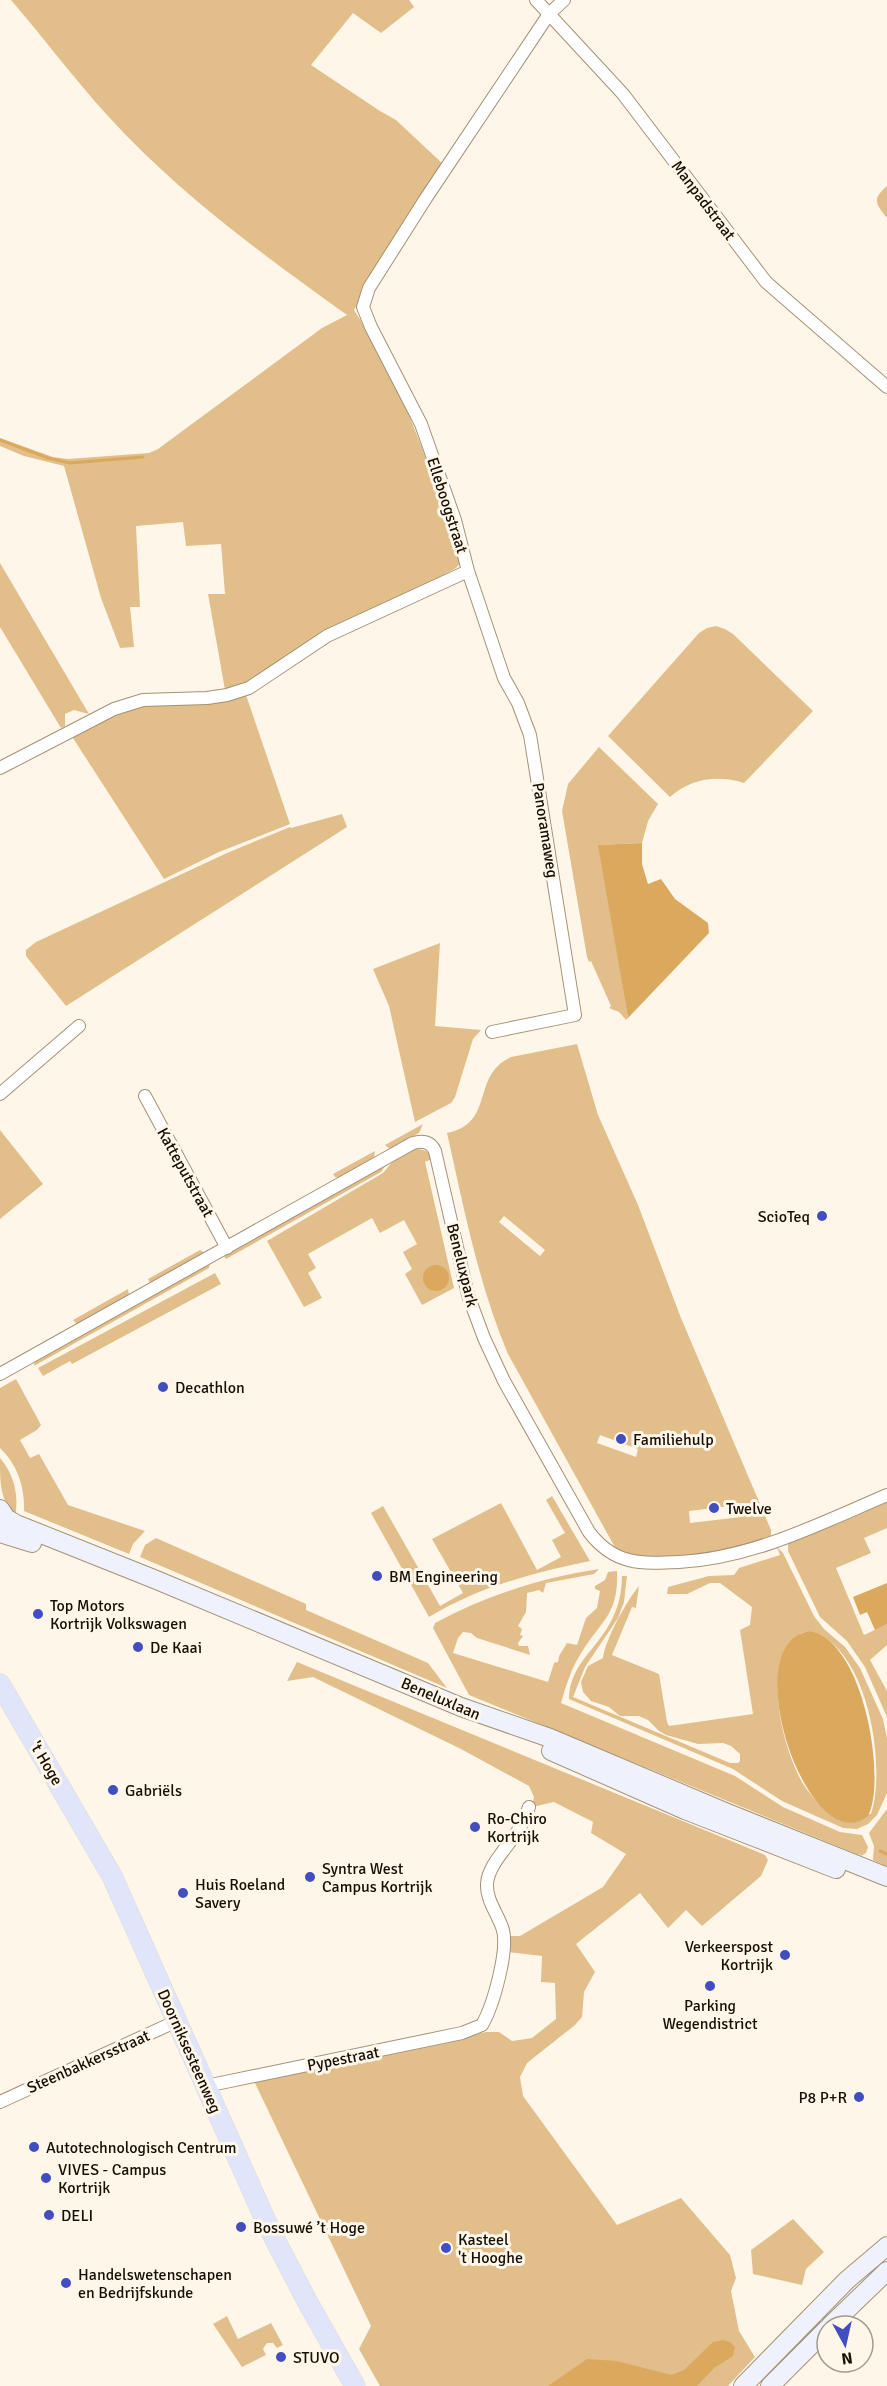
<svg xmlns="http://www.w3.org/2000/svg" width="887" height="2386" font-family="Signika,sans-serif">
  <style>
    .green { fill: #e2be8b; fill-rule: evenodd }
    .water { fill: #daa95d }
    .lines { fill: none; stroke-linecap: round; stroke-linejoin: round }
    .stream { stroke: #daa95d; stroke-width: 3 }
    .minor-casing { stroke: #a49175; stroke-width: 14 }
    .secondary-casing { stroke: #a49175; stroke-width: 20 }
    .primary-casing { stroke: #dad9d7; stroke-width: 21 }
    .minor { stroke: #fff; stroke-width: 12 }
    .secondary { stroke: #eff2fd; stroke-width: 18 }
    .primary { stroke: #e0e5fa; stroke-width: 20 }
    .poi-dot { fill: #424dc1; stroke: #fff6ea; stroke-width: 2 }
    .labels { text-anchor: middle; stroke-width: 6; stroke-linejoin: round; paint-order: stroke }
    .street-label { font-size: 16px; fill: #160f05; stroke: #fff6ea }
    .poi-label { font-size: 16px; fill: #160f05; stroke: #fff6ea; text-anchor: start }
  </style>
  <rect width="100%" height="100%" fill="#fff6ea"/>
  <!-- green -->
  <path class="green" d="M 11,0 L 409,0 L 414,7 L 381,33 L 353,13 L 311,65 L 380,111 L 396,120 L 444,165 L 431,184 L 354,310 C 403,385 430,468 459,551 L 461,562 L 456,568 L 242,686 L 225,690 L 208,594 L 225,594 L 221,544 L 186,546 L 183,522 L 136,526 L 140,607 L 130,607 L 134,647 L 120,648 L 101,598 L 64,466 L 24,456 L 0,446 L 0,438 L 53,457 L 68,459 L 149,453 L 158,449 L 322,328 L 347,315 C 263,255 178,193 108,116 C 74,79 44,38 11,0 Z
    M 887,186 L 887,218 C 875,203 872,199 887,186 Z
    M 0,563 L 89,714 L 74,710 L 65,714 L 65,726 L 61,728 L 0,627 Z
    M 716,626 L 725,629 L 733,634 L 813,711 L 744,783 C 717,775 692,778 670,797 L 608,736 L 699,633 L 707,628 Z
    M 246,695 L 290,824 L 219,852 L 164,879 L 71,735 L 113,713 L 145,705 Z
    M 599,747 L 658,804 L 648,821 L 642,843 L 599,845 L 628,1018 L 626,1020 L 619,1012 L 609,1008 L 611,1006 L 591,961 L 589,962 L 587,957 L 562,811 L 568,784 Z
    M 342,814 L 347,827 L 66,1006 L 26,956 L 26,950 L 36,942 L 227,853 L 290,827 L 291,828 Z
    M 440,943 L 435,1026 L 481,1030 L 473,1039 L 455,1097 L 451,1103 L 415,1122 L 389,1006 L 373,969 Z
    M 577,1044 L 598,1115 L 638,1205 L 681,1318 L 771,1530 L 771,1538 L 751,1545 L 701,1555 L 645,1559 L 617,1551 L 508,1354 C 478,1283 464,1208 447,1133 C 496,1123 470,1076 511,1057 ZM 504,1216 L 545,1250 L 540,1256 L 499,1222 ZM 600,1435 L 638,1449 L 636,1457 L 597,1443 ZM 739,1505 L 741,1517 L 690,1523 L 689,1511 Z
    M 423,1124 L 419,1133 L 390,1149 L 385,1145 Z
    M 0,1130 L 43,1184 L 0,1219 Z
    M 414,1149 C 422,1149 430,1150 432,1159 L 425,1162 L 454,1288 L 422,1305 L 405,1274 L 412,1269 L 403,1252 L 417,1244 L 404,1220 L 380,1233 L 372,1218 L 308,1254 L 316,1268 L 308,1273 L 322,1298 L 304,1307 L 267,1241 L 383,1173 L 393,1161 Z
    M 375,1151 L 374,1158 L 339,1178 L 335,1177 L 333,1174 Z
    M 386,1165 L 381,1172 L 226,1259 L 223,1255 Z
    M 200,1250 L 205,1253 L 150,1283 L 148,1279 Z
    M 210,1262 L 209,1268 L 34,1366 L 35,1360 Z
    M 215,1273 L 221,1284 L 72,1364 L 70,1361 L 43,1376 L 38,1368 Z
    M 128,1289 L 129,1296 L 77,1324 L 73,1320 Z
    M 16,1379 L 41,1425 L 37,1430 L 20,1440 L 30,1458 L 39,1454 L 68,1505 L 145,1531 L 133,1544 L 129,1554 L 24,1511 C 25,1488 18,1465 0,1448 L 0,1388 Z
    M 0,1458 C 15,1475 19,1497 15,1518 C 0,1498 0,1484 0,1458 Z
    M 552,1496 L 590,1561 C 533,1573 480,1586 429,1617 L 371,1513 L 383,1506 L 440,1606 L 463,1593 L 432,1539 L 501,1503 L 537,1570 L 561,1557 L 552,1540 L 565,1533 L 546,1500 Z
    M 887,1500 L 887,1528 L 864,1538 L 871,1553 L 836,1568 L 864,1635 L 887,1624 L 887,1645 L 870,1660 L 887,1691 L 887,1717 L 865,1667 L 847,1641 L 820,1617 L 788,1551 L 788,1542 Z
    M 156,1538 L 306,1604 L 306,1610 L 428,1663 L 447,1688 L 140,1557 L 145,1545 Z
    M 777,1547 L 783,1553 L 814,1616 L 824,1629 L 845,1647 L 860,1668 L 883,1719 L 887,1738 L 887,1793 L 877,1815 L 868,1824 L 857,1829 L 843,1828 L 782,1801 L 733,1769 L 569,1699 C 569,1669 592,1652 606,1630 C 617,1613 622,1595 622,1576 L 627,1576 L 624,1602 L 618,1618 L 585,1667 L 573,1697 L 730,1763 L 738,1763 L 740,1761 L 740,1754 L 731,1746 L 723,1743 L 698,1744 L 666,1735 L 659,1731 L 648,1720 L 639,1716 L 620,1716 L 609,1707 L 591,1701 L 583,1692 L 581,1682 L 588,1666 L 603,1658 C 605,1640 627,1600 639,1586 L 636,1608 L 632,1607 L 612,1655 L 659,1674 L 667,1722 L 669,1726 L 753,1714 L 740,1630 L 750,1625 L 752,1607 L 720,1583 L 710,1583 L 687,1594 L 667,1594 L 668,1587 L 709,1576 L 734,1575 L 739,1568 L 780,1555 ZM 810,1631 C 868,1646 887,1766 871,1814 L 837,1818 C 822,1808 811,1797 802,1782 C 783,1747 764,1675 792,1642 C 798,1635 801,1632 810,1631 Z
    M 599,1569 L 594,1574 L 546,1583 L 543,1593 L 539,1590 L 527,1593 L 526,1612 L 518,1626 L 522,1629 L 520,1635 L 523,1636 L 518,1643 L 519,1646 L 528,1646 L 530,1655 L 477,1638 L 471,1633 L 463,1632 L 458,1638 L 453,1653 L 548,1682 L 554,1663 L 558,1662 L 559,1656 L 567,1643 L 577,1645 L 586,1618 L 597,1608 L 600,1591 L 595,1589 L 595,1586 L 605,1580 L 608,1572 L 617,1571 C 619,1616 600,1621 580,1655 C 571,1669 566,1686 561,1703 L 735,1776 L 783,1807 L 840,1832 L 862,1835 L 868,1847 L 866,1853 L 861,1856 L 860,1854 L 859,1855 L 469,1695 L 433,1628 L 435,1623 C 487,1595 541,1578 599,1569 Z
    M 297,1662 L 765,1855 L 768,1860 L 761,1876 L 702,1926 L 686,1910 L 668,1928 L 640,1893 L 576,1944 L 595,1972 L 584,1992 L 582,2017 L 575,2025 L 527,2063 L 520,2077 L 523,2096 L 617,2225 L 681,2198 L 730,2255 L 736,2278 L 731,2291 L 739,2331 L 755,2357 L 728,2386 L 380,2386 L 359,2349 L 371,2326 L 254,2081 L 486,2032 L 499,2032 L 512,2041 L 532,2038 L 556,2019 L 555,1983 L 541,1982 L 542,1956 L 508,1952 L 509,1936 L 520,1936 L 603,1887 L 626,1854 L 591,1833 L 593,1822 L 554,1802 L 532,1807 L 534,1797 L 529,1786 L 461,1749 L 313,1677 L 287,1681 Z
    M 887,1809 L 887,1867 L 873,1860 L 874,1846 L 869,1833 Z
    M 793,2219 L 824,2252 L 806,2269 L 802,2285 L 753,2274 L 751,2250 Z
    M 227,2316 L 238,2339 L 271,2323 L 283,2345 L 277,2348 L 273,2343 L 267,2343 L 263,2349 L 266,2355 L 242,2367 L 213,2324 Z"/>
  <!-- water -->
  <path class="water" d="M 642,843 L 642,864 L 648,884 L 661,879 L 675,899 L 708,923 L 709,933 L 628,1018 L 598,845 Z
    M423 1278a13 13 0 1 1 26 0a13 13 0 1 1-26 0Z
    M 887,1583 L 887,1624 L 875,1630 L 867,1612 L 860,1615 L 853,1597 Z
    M 810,1631 C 864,1641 887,1780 868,1816 C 809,1864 733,1642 810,1631 Z
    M 723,2340 L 730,2342 L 735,2347 L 733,2356 L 714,2368 L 697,2386 L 548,2386 L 587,2359 L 617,2361 L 671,2375 L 684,2370 L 713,2342 Z"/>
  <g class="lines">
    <!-- stream -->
    <path class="stream" d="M 0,440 L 48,458 L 70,463 L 143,457
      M 880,1851 L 887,1854"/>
    <!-- minor casing -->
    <g class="minor-casing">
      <path id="minor" d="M 536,0 L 623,94 L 766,282 L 887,387
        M 0,768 L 114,709 L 143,700 L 207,698 L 227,695 L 249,688 L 327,636 L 468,571
        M 492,1032 L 575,1015 L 530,735 L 518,703 L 504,678 L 468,571 L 455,520 L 421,424 L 371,327 L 363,307 L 369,288 L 426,198 L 549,14 L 564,0
        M 0,1094 L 79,1026
        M 145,1096 L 227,1248
        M 0,1374 L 413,1143 C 423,1140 431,1142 435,1151 L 468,1295 L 484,1338 L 504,1381 L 589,1532 C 614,1565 641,1564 679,1562 C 753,1558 819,1524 887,1495
        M 206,2086 L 462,2033 L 482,2025 C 493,2006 510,1948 502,1927 C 497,1913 486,1899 487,1884 C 488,1865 508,1847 517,1832 C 522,1825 526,1816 529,1807
        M 0,2102 L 177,2021"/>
    </g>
    <!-- secondary casing -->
    <g class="secondary-casing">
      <path id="secondary" d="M 0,1509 L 6,1518 L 16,1524 L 154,1579 L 461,1707 L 550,1738 L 725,1812 L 887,1877
        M 0,1533 L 32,1543
        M 551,1751 L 685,1810 L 836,1869
        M 830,2326 L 887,2271
        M 743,2386 L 847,2280 L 887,2246
        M 770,2386 L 827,2329"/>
    </g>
    <!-- primary casing -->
    <g class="primary-casing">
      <path id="primary" d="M 0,1684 L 112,1876 L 269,2228 L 307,2301 L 355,2386"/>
    </g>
    <!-- minor -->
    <use href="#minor" class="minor"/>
    <!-- secondary -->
    <use href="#secondary" class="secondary"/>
    <!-- primary -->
    <use href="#primary" class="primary"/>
  </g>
  <!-- markers -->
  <g class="poi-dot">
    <circle cx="822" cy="1216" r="6"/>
    <circle cx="163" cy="1387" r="6"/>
    <circle cx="621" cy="1439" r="6"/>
    <circle cx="714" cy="1508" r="6"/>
    <circle cx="377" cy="1576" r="6"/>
    <circle cx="38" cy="1614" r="6"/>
    <circle cx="138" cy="1647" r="6"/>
    <circle cx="113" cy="1790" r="6"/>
    <circle cx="475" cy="1827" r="6"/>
    <circle cx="310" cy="1877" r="6"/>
    <circle cx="183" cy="1893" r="6"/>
    <circle cx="785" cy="1955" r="6"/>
    <circle cx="710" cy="1986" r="6"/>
    <circle cx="859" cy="2097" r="6"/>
    <circle cx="34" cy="2147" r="6"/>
    <circle cx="46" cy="2178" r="6"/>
    <circle cx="49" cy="2215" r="6"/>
    <circle cx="241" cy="2227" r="6"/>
    <circle cx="446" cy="2248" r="6"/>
    <circle cx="66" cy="2283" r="6"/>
    <circle cx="281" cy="2357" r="6"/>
  </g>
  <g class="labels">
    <!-- street labels -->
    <g class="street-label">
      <text transform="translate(704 200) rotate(53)" y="6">Manpadstraat</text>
      <text transform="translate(448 505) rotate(72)" y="6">Elleboogstraat</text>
      <text transform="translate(546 830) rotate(81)" y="6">Panoramaweg</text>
      <text transform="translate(186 1172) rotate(61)" y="6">Katteputstraat</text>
      <text transform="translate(463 1265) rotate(76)" y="6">Beneluxpark</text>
      <text transform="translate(441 1698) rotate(23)" y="6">Beneluxlaan</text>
      <text transform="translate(47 1763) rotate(59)" y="6">'t Hoge</text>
      <text transform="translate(190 2051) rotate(66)" y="6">Doorniksesteenweg</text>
      <text transform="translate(343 2058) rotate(-11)" y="6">Pypestraat</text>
      <text transform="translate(88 2061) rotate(-24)" y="6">Steenbakkersstraat</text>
    </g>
    <!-- poi labels -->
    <g class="poi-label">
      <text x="810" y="1222" text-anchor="end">ScioTeq</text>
      <text x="175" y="1393">Decathlon</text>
      <text x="633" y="1445">Familiehulp</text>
      <text x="726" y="1514">Twelve</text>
      <text x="389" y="1582">BM Engineering</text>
      <text x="50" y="1611">Top Motors<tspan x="50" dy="18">Kortrijk Volkswagen</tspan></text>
      <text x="150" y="1653">De Kaai</text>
      <text x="125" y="1796">Gabriëls</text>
      <text x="487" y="1824">Ro-Chiro<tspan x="487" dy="18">Kortrijk</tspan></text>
      <text x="322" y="1874">Syntra West<tspan x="322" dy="18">Campus Kortrijk</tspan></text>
      <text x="195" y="1890">Huis Roeland<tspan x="195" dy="18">Savery</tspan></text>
      <text x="773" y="1952" text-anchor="end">Verkeerspost<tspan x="773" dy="18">Kortrijk</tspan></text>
      <text x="710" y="2011" text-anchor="middle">Parking<tspan x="710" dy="18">Wegendistrict</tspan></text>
      <text x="847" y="2103" text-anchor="end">P8 P+R</text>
      <text x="46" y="2153">Autotechnologisch Centrum</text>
      <text x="58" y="2175">VIVES - Campus<tspan x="58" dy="18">Kortrijk</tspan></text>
      <text x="61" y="2221">DELI</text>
      <text x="253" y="2233">Bossuwé ’t Hoge</text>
      <text x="458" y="2245">Kasteel<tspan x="458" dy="18">'t Hooghe</tspan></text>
      <text x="78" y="2280">Handelswetenschapen<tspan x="78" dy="18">en Bedrijfskunde</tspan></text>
      <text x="293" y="2363">STUVO</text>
    </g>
  </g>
  <!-- north arrow -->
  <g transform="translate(845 2344) rotate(172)"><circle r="28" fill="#fff6ea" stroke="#a29a8e" stroke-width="1.5"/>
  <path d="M0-4.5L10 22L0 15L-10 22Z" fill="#424dc1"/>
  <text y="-9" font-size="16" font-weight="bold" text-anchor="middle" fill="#160f05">N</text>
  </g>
</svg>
